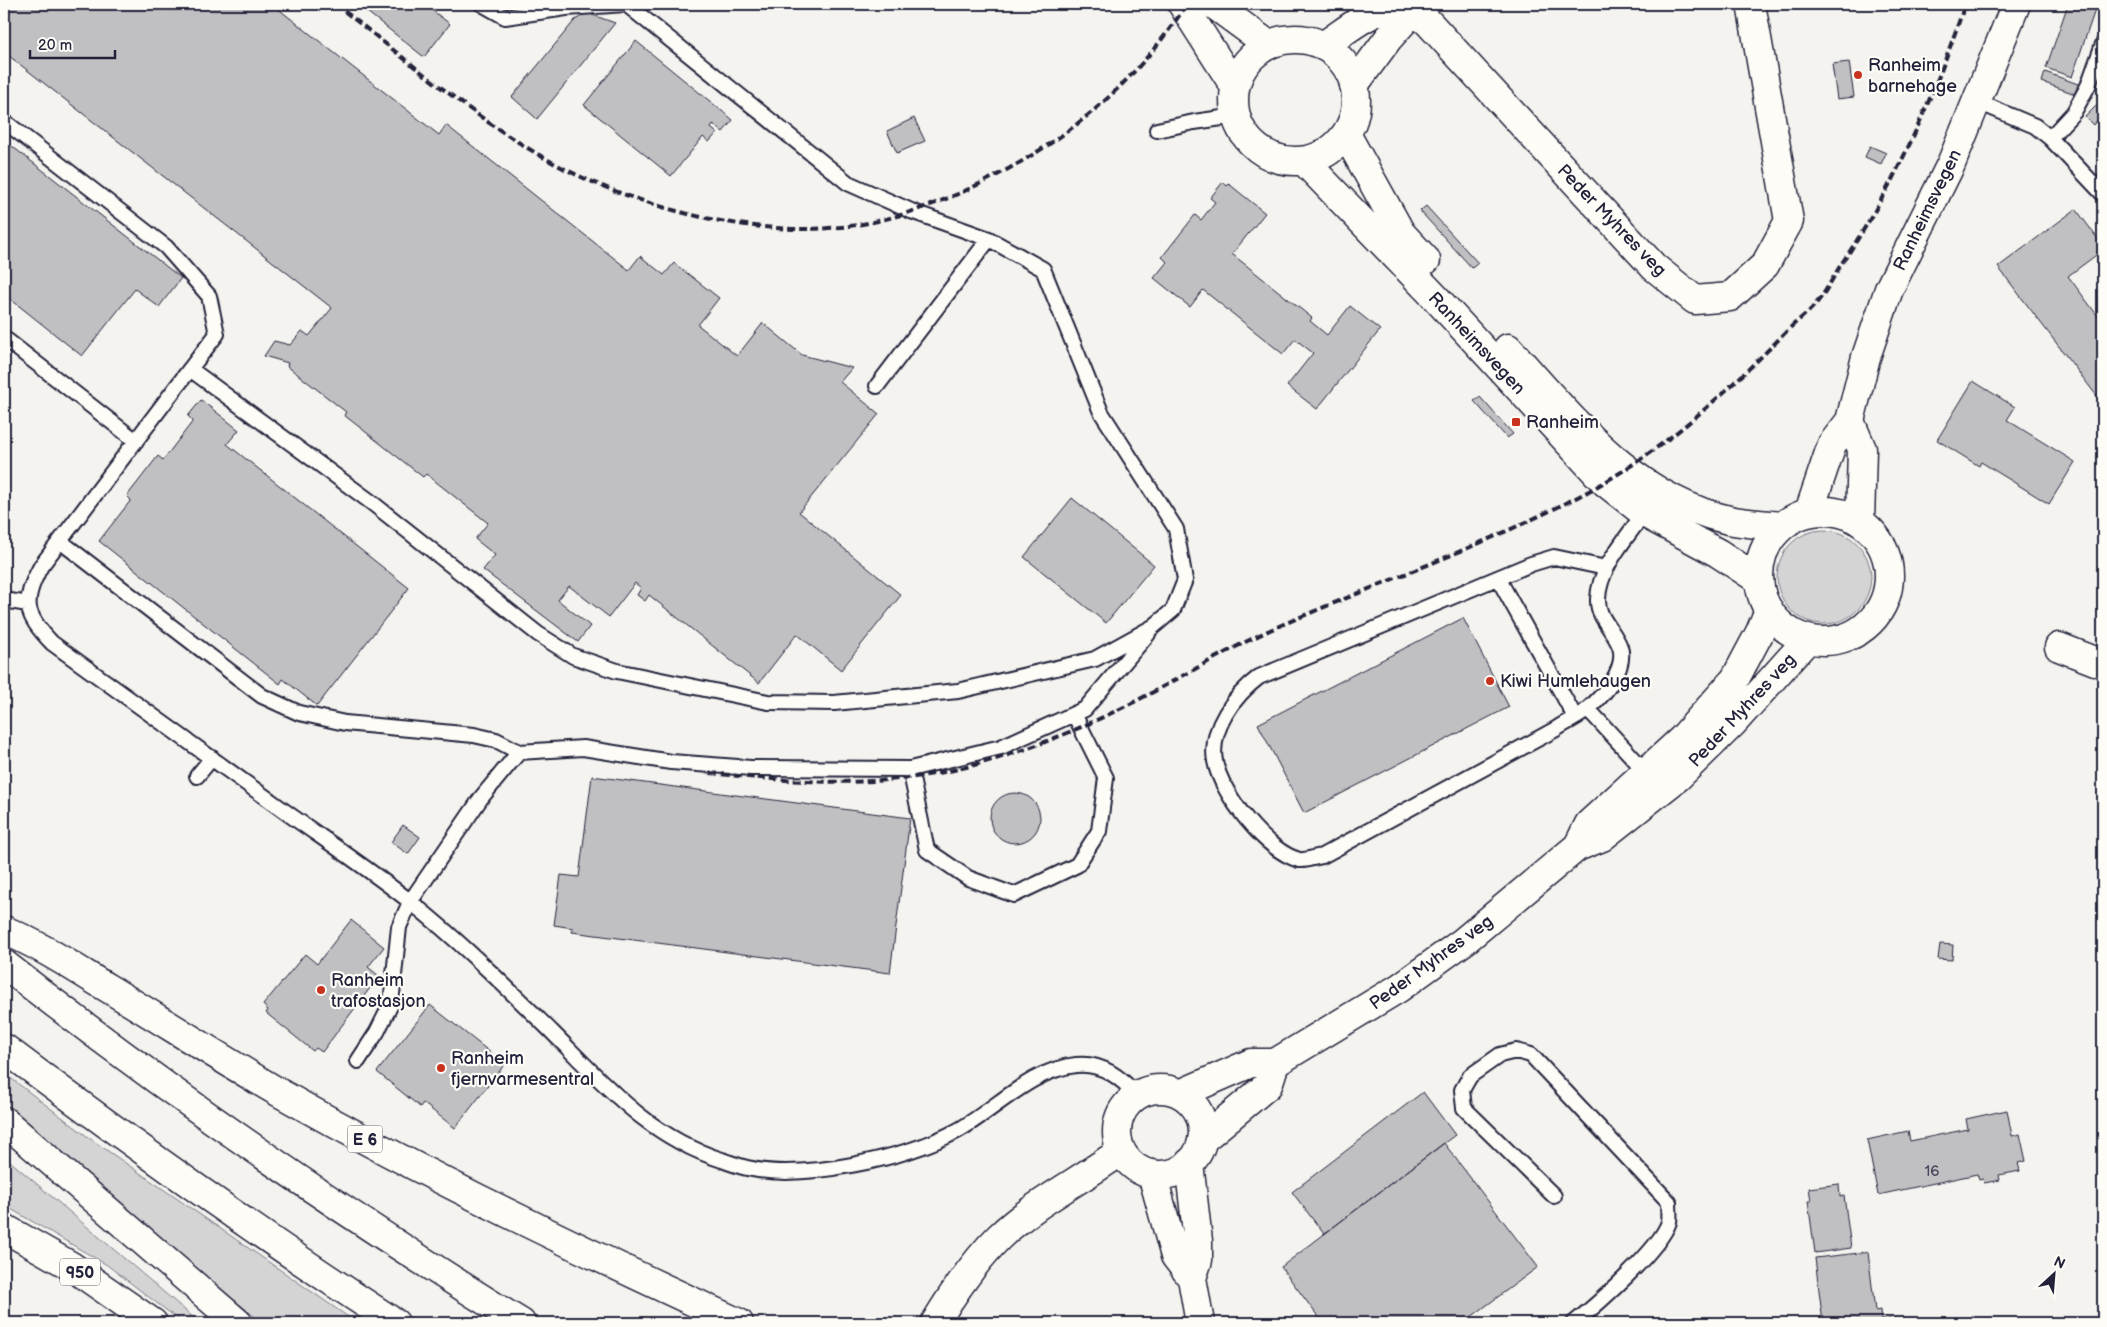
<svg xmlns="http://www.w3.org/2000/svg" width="2107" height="1327" font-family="'Balsamiq Sans',sans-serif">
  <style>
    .green { fill: #d5d4d5; stroke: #7c7b88 }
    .building { fill: #c0bfc2; stroke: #22223b }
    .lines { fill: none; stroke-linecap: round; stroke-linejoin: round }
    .service-casing { stroke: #22223b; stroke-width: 18 }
    .minor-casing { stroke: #22223b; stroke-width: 31 }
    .tertiary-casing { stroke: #22223b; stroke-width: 31 }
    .primary-casing { stroke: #22223b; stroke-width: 31 }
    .trunk-casing { stroke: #22223b; stroke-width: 31 }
    .service { stroke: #fdfcf7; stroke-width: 14 }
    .minor { stroke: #fdfcf7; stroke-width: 28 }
    .tertiary { stroke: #fdfcf7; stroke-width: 28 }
    .primary { stroke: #fdfcf7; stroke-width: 28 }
    .trunk { stroke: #fdfcf7; stroke-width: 28 }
    .rail { stroke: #22223b; stroke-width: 4; stroke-dasharray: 8 4; stroke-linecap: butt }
    .poi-dot { fill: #c8321e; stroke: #fdfcf7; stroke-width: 2 }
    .labels { text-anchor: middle; stroke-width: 4.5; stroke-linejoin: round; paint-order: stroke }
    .number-label { font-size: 15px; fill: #4a495d }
    .shield { fill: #fdfcf7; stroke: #646373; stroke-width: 1 }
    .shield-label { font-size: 16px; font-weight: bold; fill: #22223b }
    .poi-label { font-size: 18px; fill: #22223b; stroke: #fdfcf7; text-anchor: start }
    .street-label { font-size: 18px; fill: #22223b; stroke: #fdfcf7 }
  </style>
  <rect width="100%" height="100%" fill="#f4f3ef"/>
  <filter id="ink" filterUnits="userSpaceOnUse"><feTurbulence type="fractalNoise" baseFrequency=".02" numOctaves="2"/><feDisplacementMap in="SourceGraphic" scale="10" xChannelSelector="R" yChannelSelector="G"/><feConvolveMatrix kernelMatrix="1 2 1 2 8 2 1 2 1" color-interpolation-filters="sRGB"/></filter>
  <g filter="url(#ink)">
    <!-- green -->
    <path class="green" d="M1777 577a47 47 0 1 1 94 0a47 47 0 1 1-94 0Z
      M 4,1073 L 92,1140 L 357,1323 L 263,1323 L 157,1239 L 4,1105 Z
      M 4,1156 L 200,1323 L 183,1323 L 107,1265 L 4,1205 Z"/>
    <!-- building -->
    <path class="building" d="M 4,4 L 272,4 L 439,135 L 446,125 L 629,270 L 640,256 L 664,275 L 674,263 L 719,298 L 698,325 L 737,356 L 763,323 L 802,355 L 852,368 L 840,382 L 879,414 L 799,512 L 901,595 L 841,670 L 797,634 L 759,683 L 649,595 L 645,601 L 637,595 L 641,588 L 635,583 L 609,617 L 569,586 L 558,600 L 590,626 L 578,642 L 483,570 L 495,555 L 475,539 L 488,523 L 426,474 L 423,477 L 344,415 L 346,412 L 287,366 L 288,363 L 264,356 L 274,341 L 290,345 L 302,331 L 309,336 L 332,308 L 4,52 Z
      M 357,4 L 424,4 L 450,24 L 424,57 Z
      M 2068,4 L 2097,4 L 2072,77 L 2046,68 Z
      M 587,13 L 615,23 L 537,119 L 512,97 L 575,20 Z
      M 636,41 L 733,120 L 723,132 L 713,124 L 711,128 L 717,133 L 709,142 L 703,137 L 671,176 L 584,105 Z
      M 1849,62 L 1854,97 L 1837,99 L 1832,64 Z
      M 2045,72 L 2078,84 L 2075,94 L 2042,82 Z
      M 2096,106 L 2103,114 L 2093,125 L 2085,117 Z
      M 914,118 L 925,141 L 897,153 L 887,131 Z
      M 4,140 L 181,278 L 159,307 L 135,289 L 82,356 L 4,294 Z
      M 1870,146 L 1886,153 L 1881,164 L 1865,157 Z
      M 1223,182 L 1227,186 L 1229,184 L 1265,213 L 1232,254 L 1312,318 L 1310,321 L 1327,335 L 1350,306 L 1380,330 L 1317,409 L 1287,386 L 1313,353 L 1295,339 L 1283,354 L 1203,290 L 1190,307 L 1154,278 L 1167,262 L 1162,257 L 1195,215 L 1201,220 L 1215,202 L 1210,198 Z
      M 1426,206 L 1478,263 L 1472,268 L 1420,211 Z
      M 2076,209 L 2103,246 L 2103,250 L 2068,276 L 2103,323 L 2103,404 L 1998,267 Z
      M 1973,381 L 2015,407 L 2007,420 L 2075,462 L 2049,504 L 1981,462 L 1979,466 L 1937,440 Z
      M 1480,397 L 1513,434 L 1507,438 L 1474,401 Z
      M 201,400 L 239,430 L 227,444 L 409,588 L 317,706 L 283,679 L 280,684 L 99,541 L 131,500 L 127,496 L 158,456 L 163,460 L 193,421 L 188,416 Z
      M 1072,498 L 1154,565 L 1106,623 L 1024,557 Z
      M 1463,618 L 1509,707 L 1304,813 L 1258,724 Z
      M 592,776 L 910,818 L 890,973 L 572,932 L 573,928 L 554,925 L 561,875 L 579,877 Z
      M990 818a25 25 0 1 1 50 0a25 25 0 1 1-50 0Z
      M 403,825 L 420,837 L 408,854 L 391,842 Z
      M 351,920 L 384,947 L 368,967 L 379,976 L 322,1052 L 316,1048 L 313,1051 L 266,1013 L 268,1010 L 263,1005 L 305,954 L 317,964 Z
      M 1940,944 L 1953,945 L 1952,960 L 1938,959 Z
      M 430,1005 L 505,1064 L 455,1128 L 423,1103 L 420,1107 L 377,1072 Z
      M 1423,1092 L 1455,1135 L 1324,1234 L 1292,1192 Z
      M 2007,1110 L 2012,1136 L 2020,1134 L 2026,1161 L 2018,1163 L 2020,1171 L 1999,1175 L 2000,1180 L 1984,1183 L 1983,1179 L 1979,1180 L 1977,1174 L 1878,1195 L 1867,1140 L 1908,1131 L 1910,1141 L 1968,1129 L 1966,1119 Z
      M 1444,1143 L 1538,1267 L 1463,1323 L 1323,1323 L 1281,1267 Z
      M 2103,1163 L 2103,1181 L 2099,1164 Z
      M 1839,1184 L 1840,1197 L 1844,1196 L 1851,1248 L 1815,1253 L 1808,1201 L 1811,1201 L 1809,1188 Z
      M 1868,1252 L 1875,1311 L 1880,1310 L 1881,1320 L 1891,1319 L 1891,1323 L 1823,1323 L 1815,1258 Z"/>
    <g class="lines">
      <!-- service casing -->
      <g class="service-casing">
        <path id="service" d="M 482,4 L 505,17 L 566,8 L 626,4 L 848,183 L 911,211 L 989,239 L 1043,269 L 1101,412 L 1176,529 L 1185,580 L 1173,610 L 1153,627 L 1095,659 L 958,691 L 834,703 L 768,702 L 617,671 L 573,656 L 538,634 L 371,502 L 190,369 L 41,566 C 22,601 24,614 52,643 C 131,700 211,758 290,815 C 331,844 373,872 412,903 C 462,943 506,987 552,1032 C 604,1084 649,1137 722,1160 C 730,1163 739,1166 747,1168 C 804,1181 906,1158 957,1131 C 995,1110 1030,1070 1076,1065 C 1102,1062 1121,1078 1138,1096
          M 1978,102 L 2035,126 L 2050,138 L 2103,194
          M 4,121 L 166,247 L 209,296 L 217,334 L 190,369
          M 1157,130 L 1194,122 L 1236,116
          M 2050,138 L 2074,112 L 2088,86 L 2103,44
          M 4,338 L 136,441
          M 877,386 L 989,239
          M 60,541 L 262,696 L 299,713 L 345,723 L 474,735 L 496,740 L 519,752
          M 1606,568 L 1554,557 L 1531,564 L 1259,677 C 1235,695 1209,729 1215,761 C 1221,794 1266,851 1299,860 C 1306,861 1315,857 1322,856 L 1556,729 C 1566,722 1579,717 1588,709 C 1603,696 1627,669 1620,647 C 1614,630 1597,618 1598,599 C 1599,567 1627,538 1644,513
          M 1498,578 L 1575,717
          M 4,600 L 28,604
          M 1588,709 L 1646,772
          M 910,769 L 927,850 L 968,878 L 1014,895 L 1077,865 L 1099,831 L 1106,778 L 1074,714
          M 197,776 L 212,758
          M 358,1061 L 377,1032 L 391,1004 L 399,927 L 410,902 L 481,798 L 519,752 L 583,748 L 671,762 L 751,768 L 910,769 L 1001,747 L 1085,709 L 1148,634
          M 1554,1196 L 1464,1108 L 1462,1090 L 1470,1076 L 1500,1055 L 1516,1051 L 1531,1055 L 1669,1202 C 1669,1208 1670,1216 1669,1222 C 1660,1249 1598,1304 1574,1323"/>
      </g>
      <!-- minor casing -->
      <g class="minor-casing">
        <path id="minor" d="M 1323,46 C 1343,33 1367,12 1391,7 C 1403,5 1418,15 1427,21 L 1654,267 L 1695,300 L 1730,297 L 1765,265 L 1789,221 L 1751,4
          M 1354,85 L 1388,39 L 1412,12
          M 2059,647 L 2103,664
          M 1189,1163 L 1198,1241 L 1198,1260 L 1192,1278
          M 1152,1174 L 1175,1256 L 1192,1278 L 1200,1323"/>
      </g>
      <!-- tertiary casing -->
      <g class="tertiary-casing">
        <path id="tertiary" d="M 1182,4 L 1235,87
          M 1213,4 L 1269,45
          M1234 100a61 61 0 1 1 122 0a61 61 0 1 1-122 0Z
          M 1346,134 L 1401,233 L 1426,260
          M 1304,161 L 1434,296 L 1605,482 L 1644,513 L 1718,553 L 1759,580
          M 1508,348 C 1571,417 1633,499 1729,520 C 1746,524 1765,524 1782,526
          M 1850,421 L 1862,449 L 1860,522
          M1759 576a65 65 0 1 1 130 0a65 65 0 1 1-130 0Z
          M 1809,512 L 1832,444 L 1850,421 L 1866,357 L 1889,289 L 1951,164 L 2016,4
          M 1578,846 L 1589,824 L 1682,739 L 1735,679 L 1760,632 L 1769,610
          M1117 1132a43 43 0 1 1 86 0a43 43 0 1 1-86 0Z
          M 1180,1094 L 1251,1063 L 1275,1063 L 1399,988 L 1464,941 L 1577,847 L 1602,837 L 1678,777 L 1733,723 L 1808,639
          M 1202,1140 L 1268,1085 L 1275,1063
          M 935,1323 C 953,1293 974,1262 999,1237 C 1034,1203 1082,1180 1121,1151"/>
      </g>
      <!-- primary casing -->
      <g class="primary-casing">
        <path id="primary" d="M 4,1228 L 71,1266 L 153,1323"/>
      </g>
      <!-- trunk casing -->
      <g class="trunk-casing">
        <path id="trunk" d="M 4,930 C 40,945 73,967 106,987 C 164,1022 220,1058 278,1092 C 428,1177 583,1251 739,1323
          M 4,964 C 169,1094 343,1213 521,1323
          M 4,1048 C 132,1144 261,1236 395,1323
          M 4,1121 L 238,1323"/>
      </g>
      <!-- service -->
      <use href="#service" class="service"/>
      <!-- minor -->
      <use href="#minor" class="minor"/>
      <!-- tertiary -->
      <use href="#tertiary" class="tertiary"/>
      <!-- primary -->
      <use href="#primary" class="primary"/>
      <!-- trunk -->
      <use href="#trunk" class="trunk"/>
      <!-- rail -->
      <path class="rail" d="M 335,4 C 412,63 499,141 588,180 C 664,213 758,236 841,227 C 882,223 923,209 960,193 C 1056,150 1129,92 1187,4
        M 710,773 C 775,780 841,786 907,778 C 988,768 1065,737 1138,700 C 1182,677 1225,651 1270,630 C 1376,584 1487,545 1589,491 C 1666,449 1729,390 1790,328 C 1798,320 1807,314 1814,306 C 1826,293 1834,275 1844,260 C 1897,182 1935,94 1965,4"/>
    </g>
  </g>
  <!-- markers -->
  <g class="poi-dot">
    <circle cx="1858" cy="75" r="5"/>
    <rect x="1511" y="417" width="10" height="10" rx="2.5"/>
    <circle cx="1490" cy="681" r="5"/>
    <circle cx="321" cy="990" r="5"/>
    <circle cx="441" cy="1068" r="5"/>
  </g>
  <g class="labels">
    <!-- number labels -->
    <g class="number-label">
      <text x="1932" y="1176">16</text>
    </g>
    <!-- shield labels -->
    <g class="shield">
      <rect x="347.5" y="1125.5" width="35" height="27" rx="4"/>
      <rect x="60" y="1258.5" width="40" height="27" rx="4"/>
    </g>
    <g class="shield-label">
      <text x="365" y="1145">E 6</text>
      <text x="80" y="1278">950</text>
    </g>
    <!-- poi labels -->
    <g class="poi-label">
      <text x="1868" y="71">Ranheim<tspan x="1868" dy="21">barnehage</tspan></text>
      <text x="1526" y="428">Ranheim</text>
      <text x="1500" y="687">Kiwi Humlehaugen</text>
      <text x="331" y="986">Ranheim<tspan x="331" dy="21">trafostasjon</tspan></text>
      <text x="451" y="1064">Ranheim<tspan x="451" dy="21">fjernvarmesentral</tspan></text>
    </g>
    <!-- street labels -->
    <g class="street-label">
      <text transform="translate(1927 210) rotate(-64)" y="6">Ranheimsvegen</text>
      <text transform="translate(1612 220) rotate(46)" y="6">Peder Myhres veg</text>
      <text transform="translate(1477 343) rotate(47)" y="6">Ranheimsvegen</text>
      <text transform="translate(1742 710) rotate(-47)" y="6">Peder Myhres veg</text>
      <text transform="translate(1431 962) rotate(-36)" y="6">Peder Myhres veg</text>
    </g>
  </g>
  <!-- margin -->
  <rect width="2107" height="1327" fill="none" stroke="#fdfcf7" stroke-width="20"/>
  <rect x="10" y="10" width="2087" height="1307" fill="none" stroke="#22223b" stroke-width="2" filter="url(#ink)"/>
  <!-- north arrow -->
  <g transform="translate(2054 1274) rotate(26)" stroke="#fdfcf7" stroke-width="4" paint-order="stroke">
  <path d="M0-4L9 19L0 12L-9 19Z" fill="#22223b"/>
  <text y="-8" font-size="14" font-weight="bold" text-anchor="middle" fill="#22223b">N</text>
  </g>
  <!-- scale -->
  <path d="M30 50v8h85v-8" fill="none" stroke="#22223b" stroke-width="2.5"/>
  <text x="38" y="50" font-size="15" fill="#22223b" stroke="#fdfcf7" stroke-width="4" paint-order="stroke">20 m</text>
</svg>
